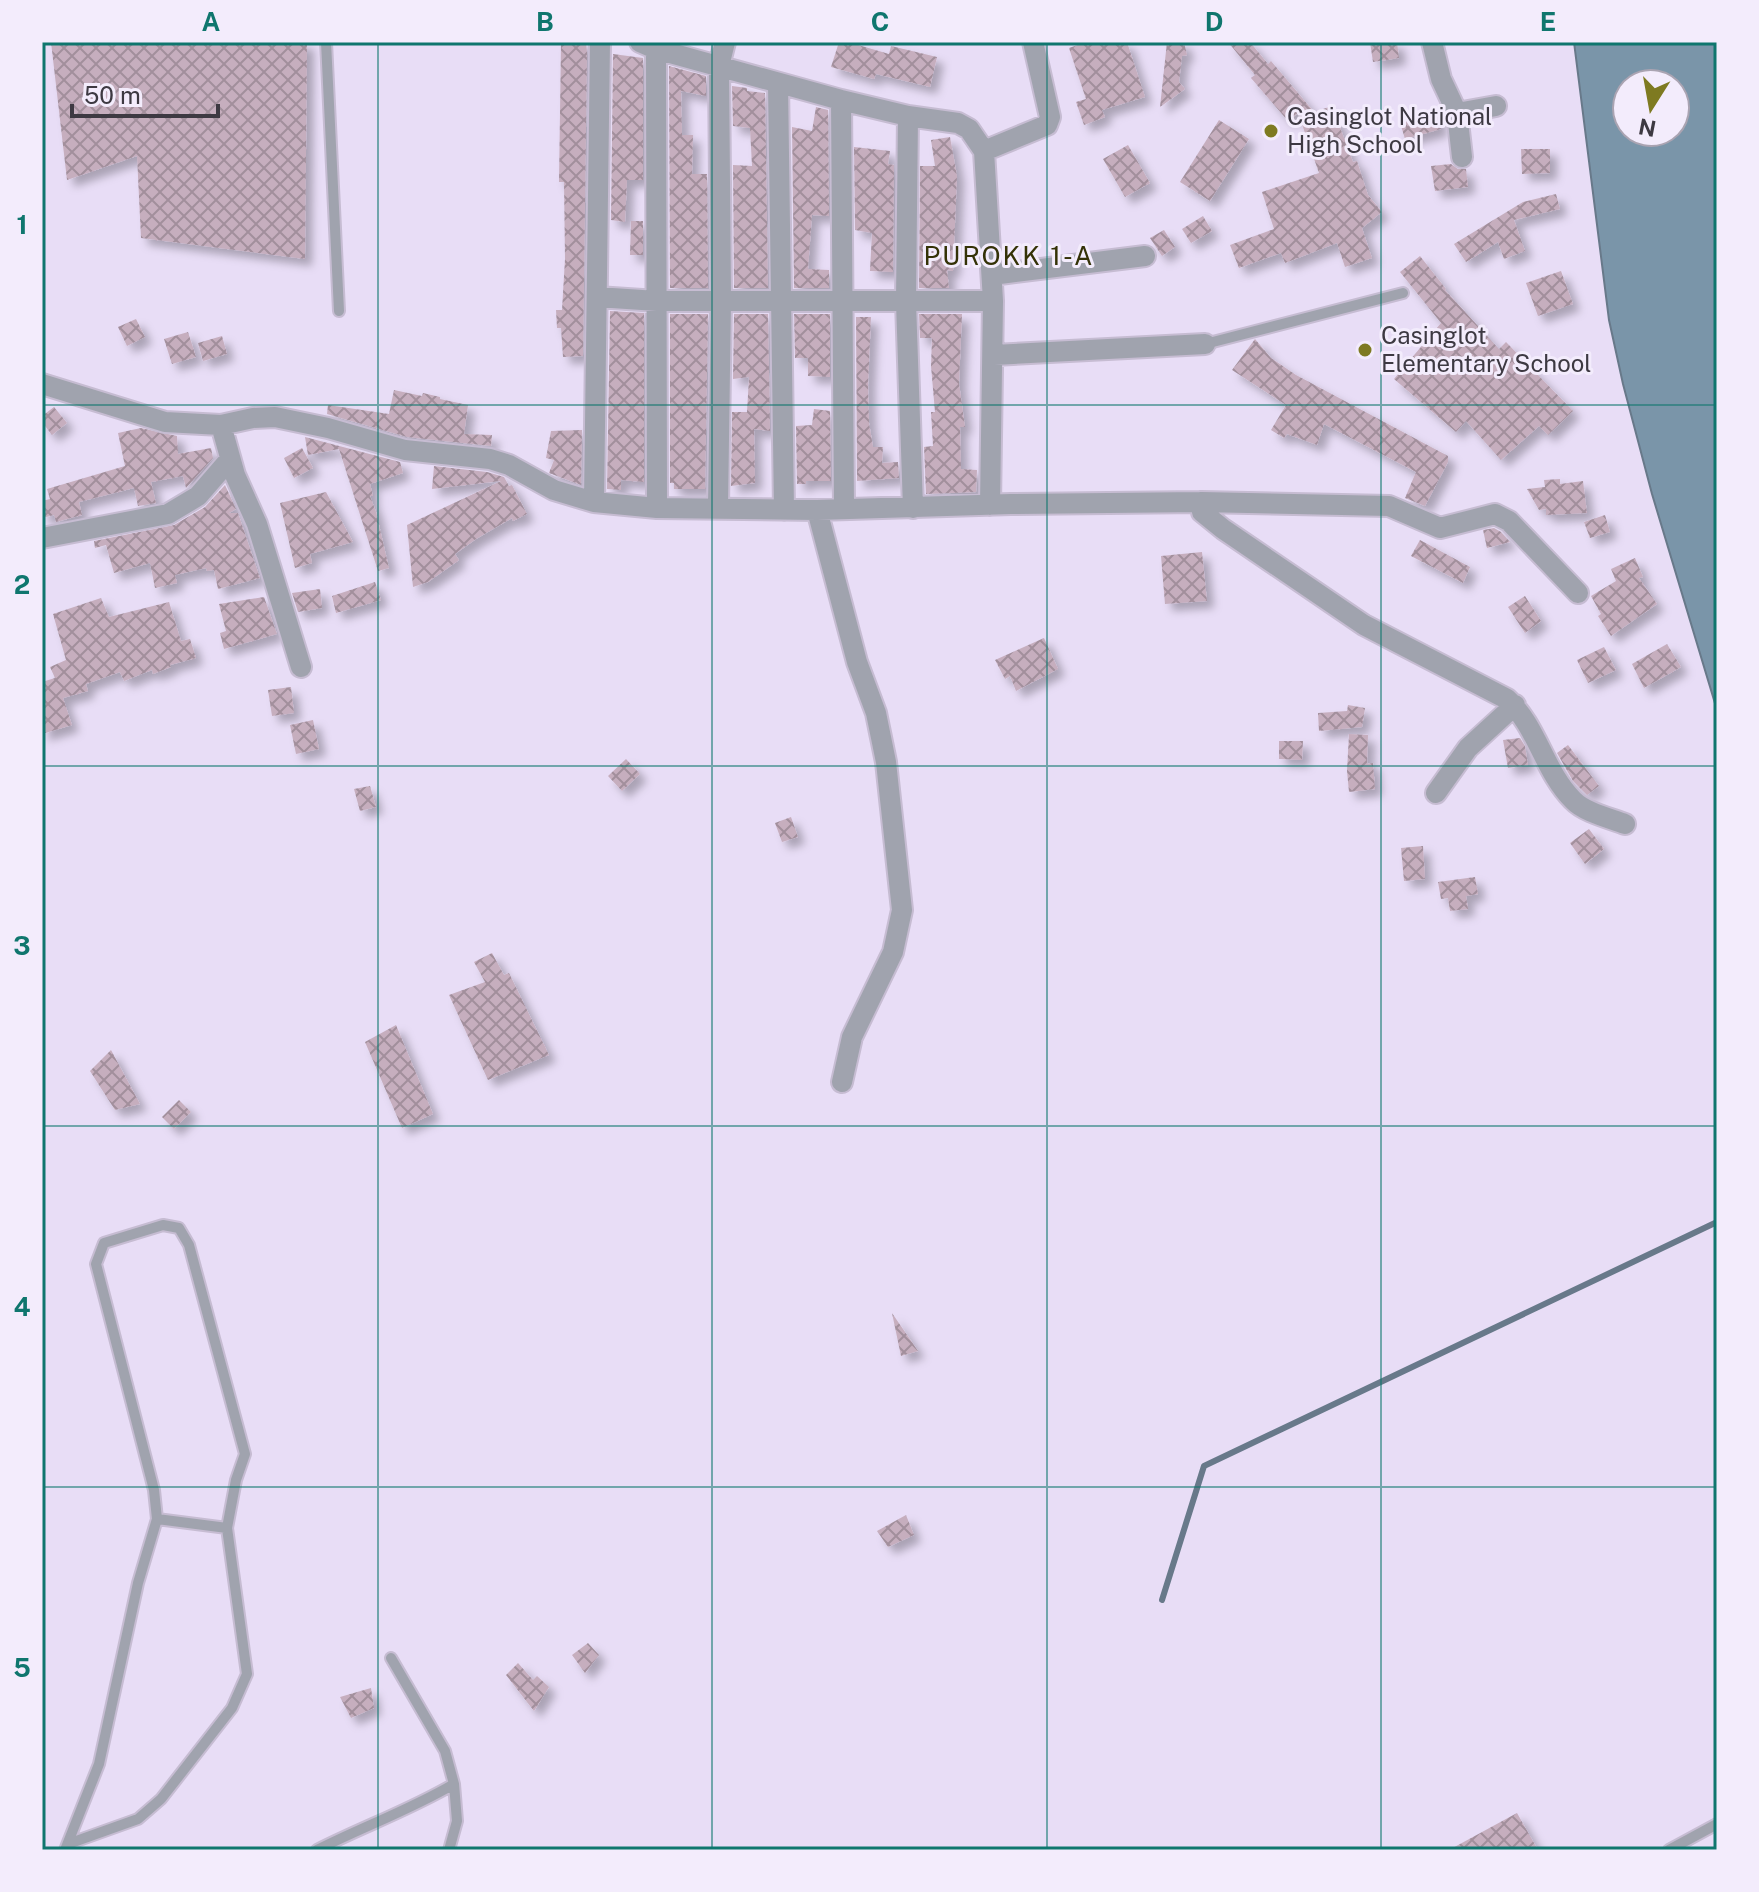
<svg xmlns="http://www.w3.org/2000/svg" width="1759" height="1892" font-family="'Public Sans',sans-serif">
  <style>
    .water { fill: #7a95a9; stroke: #68798a; stroke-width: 2; fill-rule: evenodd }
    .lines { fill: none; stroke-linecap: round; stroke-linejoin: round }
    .stream { stroke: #68798a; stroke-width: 6 }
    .building { fill: url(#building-cross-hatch); filter: url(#shadow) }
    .lane-casing { stroke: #c6bcd2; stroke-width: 14 }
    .street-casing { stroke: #c6bcd2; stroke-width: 24 }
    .lane { stroke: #a0a3ae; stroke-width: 10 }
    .street { stroke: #a0a3ae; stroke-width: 20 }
    .grid { fill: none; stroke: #0f766e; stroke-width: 2; stroke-opacity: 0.55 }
    .poi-dot { fill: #7e7a21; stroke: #f3ecfc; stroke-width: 3 }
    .labels { text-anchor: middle; stroke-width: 6; stroke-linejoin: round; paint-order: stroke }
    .poi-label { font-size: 24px; fill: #3d3942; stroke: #f3ecfc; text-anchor: start }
    .neighbourhood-label { font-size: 26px; letter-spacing: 2px; fill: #343207; stroke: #f3ecfc }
    .neatline { fill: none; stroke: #0f766e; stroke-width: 3 }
    .grid-label { font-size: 26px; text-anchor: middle; font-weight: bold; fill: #0f766e }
  </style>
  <defs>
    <pattern id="building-cross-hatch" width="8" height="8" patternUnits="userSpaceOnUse" patternTransform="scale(2)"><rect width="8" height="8" fill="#c6aebe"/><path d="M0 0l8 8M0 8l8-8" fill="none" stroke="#a28f9c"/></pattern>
    <filter id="shadow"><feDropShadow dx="7" dy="7" stdDeviation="4" flood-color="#0004"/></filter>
  </defs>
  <rect width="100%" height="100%" fill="#e8ddf6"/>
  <!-- water -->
  <path class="water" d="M 1574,42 L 1717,42 L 1717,710 L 1652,494 L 1623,384 L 1609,320 ZM 1627,84 L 1675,84 L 1675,132 L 1627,132 Z"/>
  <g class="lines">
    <!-- stream -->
    <path class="stream" d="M 1162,1600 L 1204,1466 L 1717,1222"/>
  </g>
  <!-- building -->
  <path class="building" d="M 51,42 L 307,42 L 305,259 L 141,238 L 137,156 L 67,180 Z
    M 561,42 L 586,42 L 587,52 L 583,356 L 563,357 L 561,328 L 557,328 L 556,310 L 562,310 L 565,259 L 564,182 L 559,182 Z
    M 839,42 L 848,42 L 889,54 L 891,46 L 937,57 L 930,87 L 876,74 L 874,79 L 831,67 Z
    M 1086,42 L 1127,42 L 1145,97 L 1102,110 L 1105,117 L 1084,125 L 1076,102 L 1086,99 L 1069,48 Z
    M 1167,42 L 1184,42 L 1187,55 L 1182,56 L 1179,82 L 1185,89 L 1160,107 Z
    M 1228,42 L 1250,42 L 1268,64 L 1271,61 L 1314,112 L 1332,106 L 1353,162 L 1357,161 L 1368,195 L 1382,212 L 1362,228 L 1372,258 L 1345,267 L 1337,243 L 1285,263 L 1281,253 L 1239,268 L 1230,245 L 1274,229 L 1262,192 L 1319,173 L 1298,113 L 1288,121 L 1251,78 L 1255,75 Z
    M 1370,42 L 1397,42 L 1399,58 L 1373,62 Z
    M 613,54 L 643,58 L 643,180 L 627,180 L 625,222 L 611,220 Z
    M 669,66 L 706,76 L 706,96 L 681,91 L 682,135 L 693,135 L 692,174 L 707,174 L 708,288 L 670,288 Z
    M 732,86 L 747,88 L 747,91 L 765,93 L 768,288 L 734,288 L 733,165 L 752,166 L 750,128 L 733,126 Z
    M 816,107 L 828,110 L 829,216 L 812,215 L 808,269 L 829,270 L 829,288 L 794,288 L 792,127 L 812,131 Z
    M 1436,110 L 1441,129 L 1405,139 L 1399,119 Z
    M 1219,120 L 1249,139 L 1210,201 L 1180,182 Z
    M 950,137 L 957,176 L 953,271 L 947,270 L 949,288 L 919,288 L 920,166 L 935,166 L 931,140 Z
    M 1128,145 L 1150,183 L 1125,197 L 1103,159 Z
    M 854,147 L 890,151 L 888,164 L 894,165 L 893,272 L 870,271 L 872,233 L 855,230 Z
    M 1521,149 L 1550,149 L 1550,173 L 1522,174 Z
    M 1451,164 L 1458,169 L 1466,169 L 1468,187 L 1435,191 L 1431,166 Z
    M 1556,194 L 1560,209 L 1514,220 L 1525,251 L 1504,259 L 1498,242 L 1466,262 L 1454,244 L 1523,202 Z
    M 1203,216 L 1212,231 L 1191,243 L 1182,229 Z
    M 631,221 L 643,221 L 643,255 L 630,255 Z
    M 1164,230 L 1175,247 L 1162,256 L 1150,238 Z
    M 1420,256 L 1446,289 L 1445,290 L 1499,349 L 1506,342 L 1573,411 L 1548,435 L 1539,426 L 1501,460 L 1466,421 L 1456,432 L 1394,379 L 1441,323 L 1400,272 Z
    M 1561,271 L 1573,304 L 1538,316 L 1526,283 Z
    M 610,311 L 644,313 L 644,482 L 621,480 L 621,490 L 607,489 Z
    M 670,314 L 708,314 L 705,489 L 674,489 L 674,483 L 670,483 Z
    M 734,314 L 768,314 L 770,431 L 754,429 L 755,483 L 731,486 L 732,412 L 747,412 L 749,377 L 733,379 Z
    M 794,314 L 830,314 L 830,377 L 808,376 L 808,358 L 795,358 Z
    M 919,314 L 962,314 L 959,383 L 965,427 L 960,427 L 961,469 L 977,470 L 976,492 L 926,494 L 924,447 L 933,446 L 931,412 L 935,412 L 931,366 L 932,338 L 920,338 Z
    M 856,317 L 871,317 L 868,385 L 869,423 L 873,447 L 883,447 L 882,463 L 898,462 L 899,478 L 857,481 Z
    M 136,319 L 145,337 L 127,346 L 118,327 Z
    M 188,332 L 196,357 L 172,364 L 164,339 Z
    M 222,336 L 227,354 L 203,361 L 198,343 Z
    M 1255,339 L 1271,358 L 1296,375 L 1448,456 L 1448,462 L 1425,506 L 1405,498 L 1416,472 L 1324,424 L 1317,445 L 1287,434 L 1284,438 L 1271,430 L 1286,405 L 1232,370 Z
    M 394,390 L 422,396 L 423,393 L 440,397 L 440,399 L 468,405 L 464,434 L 492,435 L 491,446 L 407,437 L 327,414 L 328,405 L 389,414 Z
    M 54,407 L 67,423 L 52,435 L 42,422 L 42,416 Z
    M 814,409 L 830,411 L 831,481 L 806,481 L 806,484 L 797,484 L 796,426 L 812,425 Z
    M 141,428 L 177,436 L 178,454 L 211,448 L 213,458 L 186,488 L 183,476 L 151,482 L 156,503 L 138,506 L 134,488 L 79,502 L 82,515 L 56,522 L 54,515 L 42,518 L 42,501 L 50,499 L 47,489 L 125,466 L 118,433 Z
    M 582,430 L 581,485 L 549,473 L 554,460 L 546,458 L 551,431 Z
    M 305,437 L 400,462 L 403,473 L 370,484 L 373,496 L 370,496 L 376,512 L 389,568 L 378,571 L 339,449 L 308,455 Z
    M 302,448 L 313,468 L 294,478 L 284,458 Z
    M 434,466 L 487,472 L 504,477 L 509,486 L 512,485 L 527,514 L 513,521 L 512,518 L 476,539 L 455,554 L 459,560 L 428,582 L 413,587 L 407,525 L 501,481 L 432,489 Z
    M 1560,479 L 1560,484 L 1583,481 L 1587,513 L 1546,515 L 1546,509 L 1539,510 L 1527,489 L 1545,487 L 1544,480 Z
    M 225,485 L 236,509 L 229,513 L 238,513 L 260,578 L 218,589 L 214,570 L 207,571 L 206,568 L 175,575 L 177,583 L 155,588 L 150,563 L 114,573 L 106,545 L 95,548 L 94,541 L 174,525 L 205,507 Z
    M 326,492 L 353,542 L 310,554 L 312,563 L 295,568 L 280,503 Z
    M 1605,515 L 1610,532 L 1590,538 L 1584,522 Z
    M 1494,528 L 1501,532 L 1510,542 L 1487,548 L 1483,530 Z
    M 1420,540 L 1470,567 L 1463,583 L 1411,556 Z
    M 1202,552 L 1207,601 L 1165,604 L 1161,556 Z
    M 1635,558 L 1643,577 L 1639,578 L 1657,604 L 1611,636 L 1598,616 L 1601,614 L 1591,596 L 1616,581 L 1611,569 Z
    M 375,582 L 381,600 L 336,613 L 332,596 Z
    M 320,589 L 322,608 L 298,612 L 292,593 Z
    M 1525,596 L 1541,621 L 1525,633 L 1508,607 Z
    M 264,597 L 277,634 L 224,649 L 220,633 L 226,631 L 219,604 Z
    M 101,598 L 109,617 L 169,602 L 181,641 L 190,639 L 196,658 L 170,665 L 171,667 L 153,674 L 152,670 L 124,681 L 120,672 L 86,684 L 88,691 L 63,698 L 72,725 L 42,734 L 42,682 L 55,678 L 50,667 L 66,660 L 53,614 Z
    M 1044,638 L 1058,669 L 1016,691 L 1010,676 L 1005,679 L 995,660 Z
    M 1667,644 L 1681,667 L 1644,688 L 1632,664 Z
    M 1604,647 L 1616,670 L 1588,683 L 1577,660 Z
    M 291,687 L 294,713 L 272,716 L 268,690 Z
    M 1348,705 L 1365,708 L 1362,727 L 1319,731 L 1318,713 L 1347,711 Z
    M 313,720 L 319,749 L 296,754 L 290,725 Z
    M 1349,734 L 1368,735 L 1367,764 L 1373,763 L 1375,789 L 1349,792 L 1347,771 Z
    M 1520,738 L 1525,746 L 1528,765 L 1508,768 L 1503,740 Z
    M 1279,741 L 1303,741 L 1302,760 L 1279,759 Z
    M 1568,745 L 1599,786 L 1587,795 L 1573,781 L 1557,753 Z
    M 626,759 L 640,774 L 622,791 L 608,776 Z
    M 370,786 L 376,807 L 360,811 L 354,789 Z
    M 791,817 L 798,837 L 782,842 L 775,823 Z
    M 1589,829 L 1604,849 L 1585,864 L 1570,843 Z
    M 1423,846 L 1425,879 L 1404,881 L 1401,848 Z
    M 1475,877 L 1478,894 L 1466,896 L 1468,909 L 1450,911 L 1448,898 L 1441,899 L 1438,882 Z
    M 492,953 L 504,975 L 509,973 L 549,1055 L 488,1080 L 449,995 L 485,982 L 474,962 Z
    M 396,1025 L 433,1114 L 402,1128 L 365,1042 Z
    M 111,1050 L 140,1104 L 115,1110 L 90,1071 Z
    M 179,1100 L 191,1112 L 174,1129 L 162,1117 Z
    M 892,1313 L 918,1351 L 901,1356 Z
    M 906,1515 L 914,1535 L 888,1547 L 877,1531 Z
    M 588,1643 L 599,1655 L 585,1673 L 572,1655 Z
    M 518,1663 L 533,1680 L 537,1676 L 549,1687 L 534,1711 L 506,1675 Z
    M 371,1688 L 374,1708 L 351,1718 L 340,1697 Z
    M 1517,1813 L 1538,1850 L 1449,1850 Z"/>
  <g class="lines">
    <!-- lane casing -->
    <g class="lane-casing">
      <path id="lane" d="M 326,42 L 339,311
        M 1205,344 L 1403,293
        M 157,1519 L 227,1528
        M 65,1850 L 99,1764 L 138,1583 L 157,1519 L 154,1490 L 96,1264 L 104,1243 L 163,1225 L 179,1228 L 189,1245 L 245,1454 L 236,1480 L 227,1528 L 247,1674 L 232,1708 L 161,1799 L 138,1819 L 68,1844
        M 317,1850 C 362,1827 410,1810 454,1784 L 445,1751 L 391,1658
        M 449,1850 L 457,1821 L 454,1784
        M 1669,1850 L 1717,1824"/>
    </g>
    <!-- street casing -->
    <g class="street-casing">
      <path id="street" d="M 640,42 L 656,49 L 841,100 L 908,116 L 958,123 L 969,129 L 984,151 L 993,301 L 990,505
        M 1432,42 L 1441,79 L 1457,113 L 1462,157
        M 656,49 L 657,508
        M 778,83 L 784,510
        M 841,100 L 844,508
        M 1457,113 L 1496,106
        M 908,116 L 906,302 L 913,508
        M 984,151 L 1047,125 L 1050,117 L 1033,42
        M 992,275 L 1145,256
        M 597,297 L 657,301 L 993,301
        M 994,355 L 1205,344
        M 42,384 L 165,422 L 221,425 L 253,418 L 275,417 L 328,428 L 405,450 L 490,459 L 509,465 L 554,490 L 594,502 L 657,508 L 817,510 L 1011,504 L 1201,502 L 1389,506 L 1440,528 L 1495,514 L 1509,521 L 1578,593
        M 221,425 L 235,475 L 257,524 L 301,667
        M 594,502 L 600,42
        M 1201,502 L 1202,512 L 1223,529 L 1364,625 L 1507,699 C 1537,726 1544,771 1573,800 C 1584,812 1609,818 1625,824
        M 718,507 L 721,300 L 719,66 L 725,42
        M 817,510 L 857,662 L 876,713 L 886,762 L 902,910 L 893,952 L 852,1037 L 842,1082
        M 42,538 L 168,514 L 198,496 L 230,459
        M 1436,793 L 1468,748 L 1515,705"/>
    </g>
    <!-- lane -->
    <use href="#lane" class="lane"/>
    <!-- street -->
    <use href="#street" class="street"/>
  </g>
  <!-- grid -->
  <path class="grid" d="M 378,42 L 378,1850M 712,42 L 712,1850M 1047,42 L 1047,1850M 1381,42 L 1381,1850M 42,405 L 1717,405M 42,766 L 1717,766M 42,1126 L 1717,1126M 42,1487 L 1717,1487"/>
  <!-- markers -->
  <g class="poi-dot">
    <circle cx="1271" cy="131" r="8"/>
    <circle cx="1365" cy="350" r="8"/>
  </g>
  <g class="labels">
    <!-- poi labels -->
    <g class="poi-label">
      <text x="1287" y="125">Casinglot National<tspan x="1287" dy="28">High School</tspan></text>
      <text x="1381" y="344">Casinglot<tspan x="1381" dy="28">Elementary School</tspan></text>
    </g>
    <!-- neighbourhood labels -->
    <g class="neighbourhood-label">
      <text x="1009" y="265">PUROKK 1-A</text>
    </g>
  </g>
  <!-- border -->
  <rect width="1759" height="1892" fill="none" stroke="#f3ecfc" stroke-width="88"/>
  <!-- north arrow -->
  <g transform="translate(1651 108) rotate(191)"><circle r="38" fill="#f3ecfc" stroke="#aaa4b2" stroke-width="2"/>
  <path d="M0-6L14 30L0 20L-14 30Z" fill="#7e7a21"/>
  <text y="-12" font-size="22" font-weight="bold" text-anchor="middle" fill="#3d3942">N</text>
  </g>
  <!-- scale -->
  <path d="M72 104v12h146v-12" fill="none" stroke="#3d3942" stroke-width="4"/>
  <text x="84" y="104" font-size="24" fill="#3d3942" stroke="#f3ecfc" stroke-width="6" paint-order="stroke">50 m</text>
  <rect x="44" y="44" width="1671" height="1804" class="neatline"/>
  <g class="grid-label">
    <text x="211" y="31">A</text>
    <text x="545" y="31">B</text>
    <text x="880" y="31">C</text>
    <text x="1214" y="31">D</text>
    <text x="1548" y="31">E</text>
    <text x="22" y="234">1</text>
    <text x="22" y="594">2</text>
    <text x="22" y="955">3</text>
    <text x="22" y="1316">4</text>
    <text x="22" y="1677">5</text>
  </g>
</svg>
